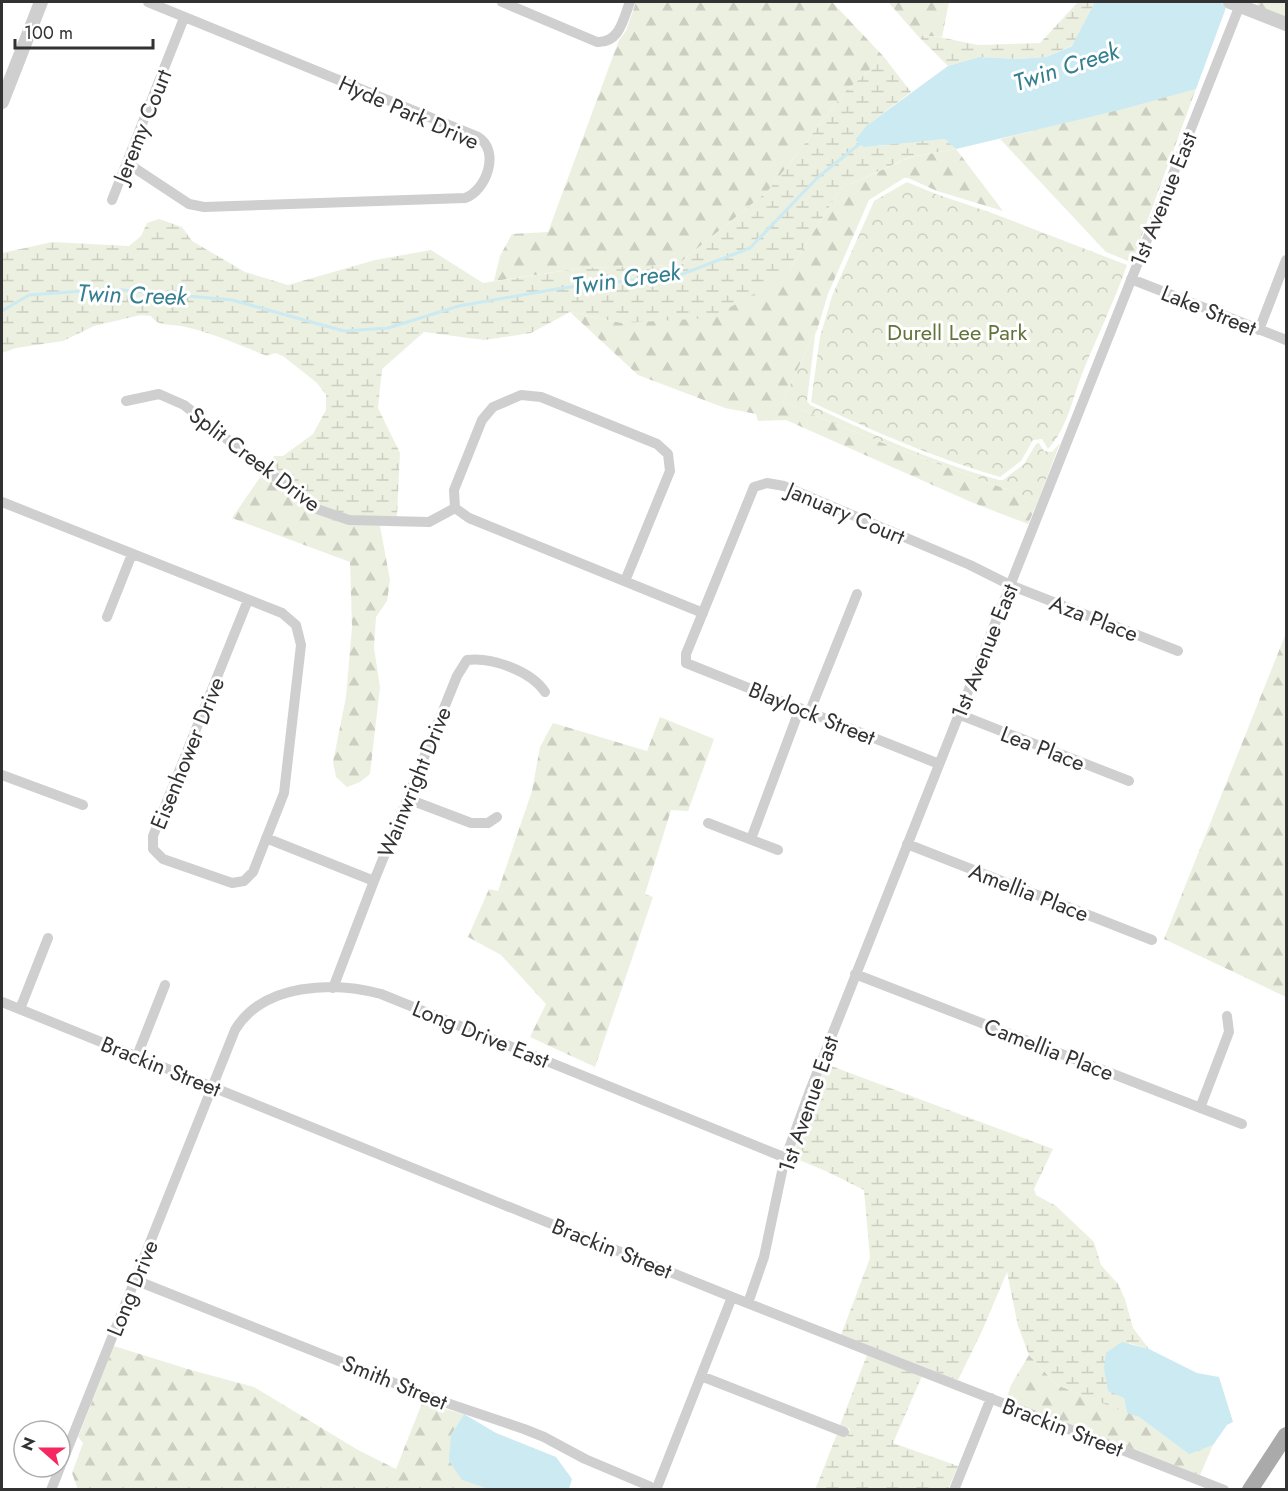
<svg xmlns="http://www.w3.org/2000/svg" width="1288" height="1491" font-family="Jost,sans-serif">
  <style>
    .forest { fill: url(#forest-firs) }
    .wetland { fill: url(#wetland-marsh) }
    .park { fill: url(#park-crowns) }
    .water { fill: #cbeaf1 }
    .lines { fill: none; stroke-linecap: round; stroke-linejoin: round }
    .stream { stroke: #cbeaf1; stroke-width: 3 }
    .minor { stroke: #cfcfcf; stroke-width: 10 }
    .tertiary { stroke: #cfcfcf; stroke-width: 14 }
    .primary { stroke: #aaa; stroke-width: 16 }
    .labels { text-anchor: middle; stroke-width: 6; stroke-linejoin: round; paint-order: stroke }
    .street-label { font-size: 22px; fill: #323232; stroke: #fff }
    .park-label { font-size: 22px; fill: #61743a; stroke: #fff }
    .water-label { font-size: 24px; font-style: italic; fill: #337f90; stroke: #fff }
  </style>
  <defs>
    <pattern id="forest-firs" width="22" height="20" patternUnits="userSpaceOnUse" patternTransform="scale(1.5)"><rect width="22" height="20" fill="#ecf0e0"/><path d="M5 1l3.5 6h-7zM16 11l3.5 6h-7z" fill="#cbcec1"/></pattern>
    <pattern id="wetland-marsh" width="20" height="14" patternUnits="userSpaceOnUse" patternTransform="scale(1.5)"><rect width="20" height="14" fill="#ecf0e0"/><path d="M1 5h8M5 5V1M11 12h8M15 12V8" fill="none" stroke="#cbcec1"/></pattern>
    <pattern id="park-crowns" width="20" height="18" patternUnits="userSpaceOnUse" patternTransform="scale(1.5)"><rect width="20" height="18" fill="#ecf0e0"/><path d="M2 6a3 3 0 1 1 6 0M12 15a3 3 0 1 1 6 0" fill="none" stroke="#cbcec1"/></pattern>
  </defs>
  <rect width="100%" height="100%" fill="#fff"/>
  <!-- forest -->
  <path class="forest" d="M 636,2 L 832,2 L 884,57 L 844,93 L 768,191 L 677,265 L 582,268 L 494,281 L 500,256 L 512,234 L 548,232 L 619,40 L 626,31 Z
    M 888,2 L 949,2 L 942,37 L 917,35 Z
    M 1258,2 L 1286,2 L 1286,19 L 1256,7 Z
    M 1196,89 L 1131,265 L 1128,261 L 1106,252 L 1000,139 Z
    M 956,149 L 1003,211 L 937,191 L 908,178 L 904,178 L 869,200 L 828,294 L 819,324 L 782,402 L 898,449 L 1038,501 L 1028,524 L 971,502 L 786,420 L 758,421 L 756,414 L 725,408 L 638,375 L 570,312 L 622,323 L 786,276 L 841,188 L 911,157 Z
    M 263,473 L 380,526 L 390,580 L 387,601 L 376,617 L 374,648 L 380,687 L 370,774 L 360,782 L 347,787 L 336,777 L 333,762 L 346,697 L 352,627 L 350,562 L 232,518 Z
    M 1286,633 L 1286,997 L 1164,939 Z
    M 660,717 L 714,739 L 688,811 L 671,810 L 645,894 L 653,897 L 595,1067 L 530,1037 L 546,1004 L 501,955 L 468,937 L 489,889 L 498,891 L 532,791 L 540,747 L 553,723 L 647,751 Z
    M 114,1346 L 191,1370 L 254,1387 L 358,1450 L 396,1469 L 422,1403 L 464,1414 L 451,1435 L 462,1480 L 488,1489 L 78,1490 L 72,1473 L 83,1443 L 78,1437 Z
    M 1029,1355 L 1057,1385 L 1139,1417 L 1188,1453 L 1213,1445 L 1200,1475 L 1006,1400 L 1011,1385 Z"/>
  <!-- wetland -->
  <path class="wetland" d="M 1078,2 L 1095,2 L 1073,45 L 1046,57 L 1018,59 L 979,57 L 948,66 L 917,35 L 939,37 L 978,45 L 1040,43 Z
    M 884,57 L 911,92 L 866,126 L 855,140 L 879,146 L 903,142 L 945,139 L 956,149 L 910,157 L 841,188 L 786,276 L 711,318 L 622,323 L 570,312 L 531,333 L 484,340 L 424,332 L 382,369 L 378,408 L 400,453 L 397,516 L 349,516 L 316,504 L 268,465 L 274,456 L 283,456 L 313,434 L 326,410 L 326,395 L 317,383 L 283,356 L 275,353 L 267,356 C 239,345 211,332 181,326 C 171,324 158,327 151,316 L 141,315 L 94,326 L 63,341 L 16,348 L 2,353 L 2,253 L 52,242 L 129,246 L 141,236 L 147,223 L 159,219 L 182,227 L 192,241 L 245,272 L 288,285 L 375,260 L 431,250 L 483,283 L 582,268 L 677,265 L 768,191 L 844,93 Z
    M 826,1064 L 1053,1149 L 1034,1189 L 1036,1195 L 1056,1206 L 1094,1242 L 1101,1265 L 1118,1284 L 1125,1299 L 1133,1328 L 1149,1349 L 1129,1343 L 1124,1398 L 1127,1413 L 1057,1385 L 1029,1355 L 1018,1326 L 1007,1272 L 982,1331 L 958,1380 L 841,1335 L 870,1258 L 864,1190 L 828,1172 L 792,1157 Z
    M 867,1355 L 922,1376 L 893,1443 L 958,1466 L 948,1489 L 815,1490 L 837,1434 L 847,1437 L 850,1429 L 840,1425 Z"/>
  <!-- park -->
  <path class="park" d="M 907,182 L 936,194 L 992,213 L 1127,265 C 1115,300 1098,334 1084,369 C 1073,395 1068,428 1048,449 L 1042,439 L 1033,440 L 1021,461 L 1000,477 C 934,458 873,431 811,402 L 820,337 L 832,296 L 874,201 Z
    M 819,324 L 815,335 L 807,401 L 810,405 C 872,434 933,462 999,480 L 1003,480 L 1024,464 L 1036,444 L 1039,443 L 1044,451 L 1052,452 L 1060,443 L 1038,501 L 898,449 L 782,402 Z"/>
  <!-- water -->
  <path class="water" d="M 1095,2 L 1218,2 L 1227,5 L 1196,89 L 1123,109 L 956,149 L 945,139 L 864,147 L 855,140 L 866,126 L 948,66 L 979,57 L 1018,59 L 1046,57 L 1072,46 Z
    M 1122,1342 L 1149,1349 L 1197,1373 L 1219,1377 L 1233,1422 L 1227,1425 L 1213,1445 L 1189,1454 L 1139,1417 L 1127,1413 L 1124,1398 L 1108,1391 L 1104,1368 L 1106,1353 Z
    M 464,1414 L 496,1433 L 556,1457 L 572,1479 L 569,1489 L 488,1489 L 462,1480 L 449,1461 L 451,1435 Z"/>
  <g class="lines">
    <!-- stream -->
    <path class="stream" d="M 2,311 L 29,295 L 111,289 L 232,300 L 344,331 L 388,328 L 459,306 L 562,288 L 680,275 L 750,248 L 817,178 L 862,142"/>
    <!-- minor -->
    <path class="minor" d="M 502,2 L 597,42 C 620,43 623,19 630,2
      M 127,163 L 189,204 L 204,207 L 465,198 C 486,191 501,151 478,137 L 148,2
      M 112,200 L 184,18
      M 1131,279 L 1286,340
      M 1259,330 L 1286,260
      M 126,401 L 159,394 L 184,405 L 314,508 L 349,520 L 429,522 L 455,508
      M 2,502 L 282,613 L 296,625 L 301,645 L 284,793 L 253,872 L 244,881 L 232,883 L 163,859 L 153,849 L 153,836 L 248,600
      M 625,581 L 670,471 L 668,454 L 657,444 L 541,397 L 521,395 L 493,407 L 482,420 L 454,490 L 455,508 L 469,518 L 703,613
      M 107,617 L 132,554
      M 810,711 L 857,594
      M 958,714 L 1129,781
      M 939,764 L 686,663 L 686,654 L 754,487 L 767,483 L 784,486 L 970,565 L 1010,585 L 1178,651
      M 2,775 L 83,805
      M 408,799 L 471,823 L 488,823 L 497,817
      M 708,823 L 778,850
      M 266,838 L 374,881
      M 751,839 L 800,708
      M 907,844 L 1152,940
      M 855,974 L 1242,1124
      M 333,988 L 374,881 L 457,676 L 467,660 C 492,657 531,671 545,692
      M 2,1002 L 732,1297 L 1224,1490
      M 20,1009 L 48,938
      M 137,1056 L 165,985
      M 1200,1108 L 1229,1032 L 1227,1016
      M 135,1280 L 432,1398 L 524,1429 L 544,1437 L 585,1459 L 649,1486 L 653,1490
      M 748,1303 L 764,1257 L 784,1162 L 811,1088 L 1240,5
      M 701,1376 L 844,1432
      M 51,1490 L 235,1030 C 263,983 334,981 381,994 L 786,1158
      M 656,1490 L 732,1297
      M 954,1490 L 991,1398"/>
    <!-- tertiary -->
    <path class="tertiary" d="M 1230,2 L 1286,24
      M 2,102 L 41,2"/>
    <!-- primary -->
    <path class="primary" d="M 1250,1490 L 1286,1435"/>
  </g>
  <g class="labels">
    <!-- street labels -->
    <g class="street-label">
      <text transform="translate(409 112) rotate(24)" y="8">Hyde Park Drive</text>
      <text transform="translate(142 126) rotate(-68)" y="8">Jeremy Court</text>
      <text transform="translate(1163 199) rotate(-68)" y="8">1st Avenue East</text>
      <text transform="translate(1209 310) rotate(22)" y="8">Lake Street</text>
      <text transform="translate(255 459) rotate(37)" y="8">Split Creek Drive</text>
      <text transform="translate(846 513) rotate(23)" y="8">January Court</text>
      <text transform="translate(1094 618) rotate(21)" y="8">Aza Place</text>
      <text transform="translate(984 651) rotate(-68)" y="8">1st Avenue East</text>
      <text transform="translate(812 713) rotate(22)" y="8">Blaylock Street</text>
      <text transform="translate(1043 748) rotate(21)" y="8">Lea Place</text>
      <text transform="translate(187 753) rotate(-68)" y="8">Eisenhower Drive</text>
      <text transform="translate(414 782) rotate(-68)" y="8">Wainwright Drive</text>
      <text transform="translate(1029 892) rotate(21)" y="8">Amellia Place</text>
      <text transform="translate(481 1034) rotate(22)" y="8">Long Drive East</text>
      <text transform="translate(1049 1049) rotate(21)" y="8">Camellia Place</text>
      <text transform="translate(161 1066) rotate(22)" y="8">Brackin Street</text>
      <text transform="translate(808 1104) rotate(-71)" y="8">1st Avenue East</text>
      <text transform="translate(612 1248) rotate(22)" y="8">Brackin Street</text>
      <text transform="translate(132 1288) rotate(-68)" y="8">Long Drive</text>
      <text transform="translate(395 1382) rotate(22)" y="8">Smith Street</text>
      <text transform="translate(1063 1427) rotate(21)" y="8">Brackin Street</text>
    </g>
    <!-- park labels -->
    <g class="park-label">
      <text x="957" y="340">Durell Lee Park</text>
    </g>
    <!-- water labels -->
    <g class="water-label">
      <text transform="translate(1066 67) rotate(-18)" y="8">Twin Creek</text>
      <text transform="translate(626 279) rotate(-8)" y="8">Twin Creek</text>
      <text transform="translate(132 295) rotate(2)" y="8">Twin Creek</text>
    </g>
  </g>
  <!-- border -->
  <rect width="1288" height="1491" fill="none" stroke="#323232" stroke-width="6"/>
  <!-- north arrow -->
  <g transform="translate(42 1449) rotate(291)"><circle r="28" fill="#ffffff" stroke="#adadad" stroke-width="1.5"/>
  <path d="M0-4.5L10 22L0 15L-10 22Z" fill="#f62861"/>
  <text y="-9" font-size="16" font-weight="bold" text-anchor="middle" fill="#323232">N</text>
  </g>
  <!-- scale -->
  <path d="M15 39v9h138v-9" fill="none" stroke="#323232" stroke-width="3"/>
  <text x="24" y="39" font-size="18" fill="#323232" stroke="#ffffff" stroke-width="4.5" paint-order="stroke">100 m</text>
</svg>
